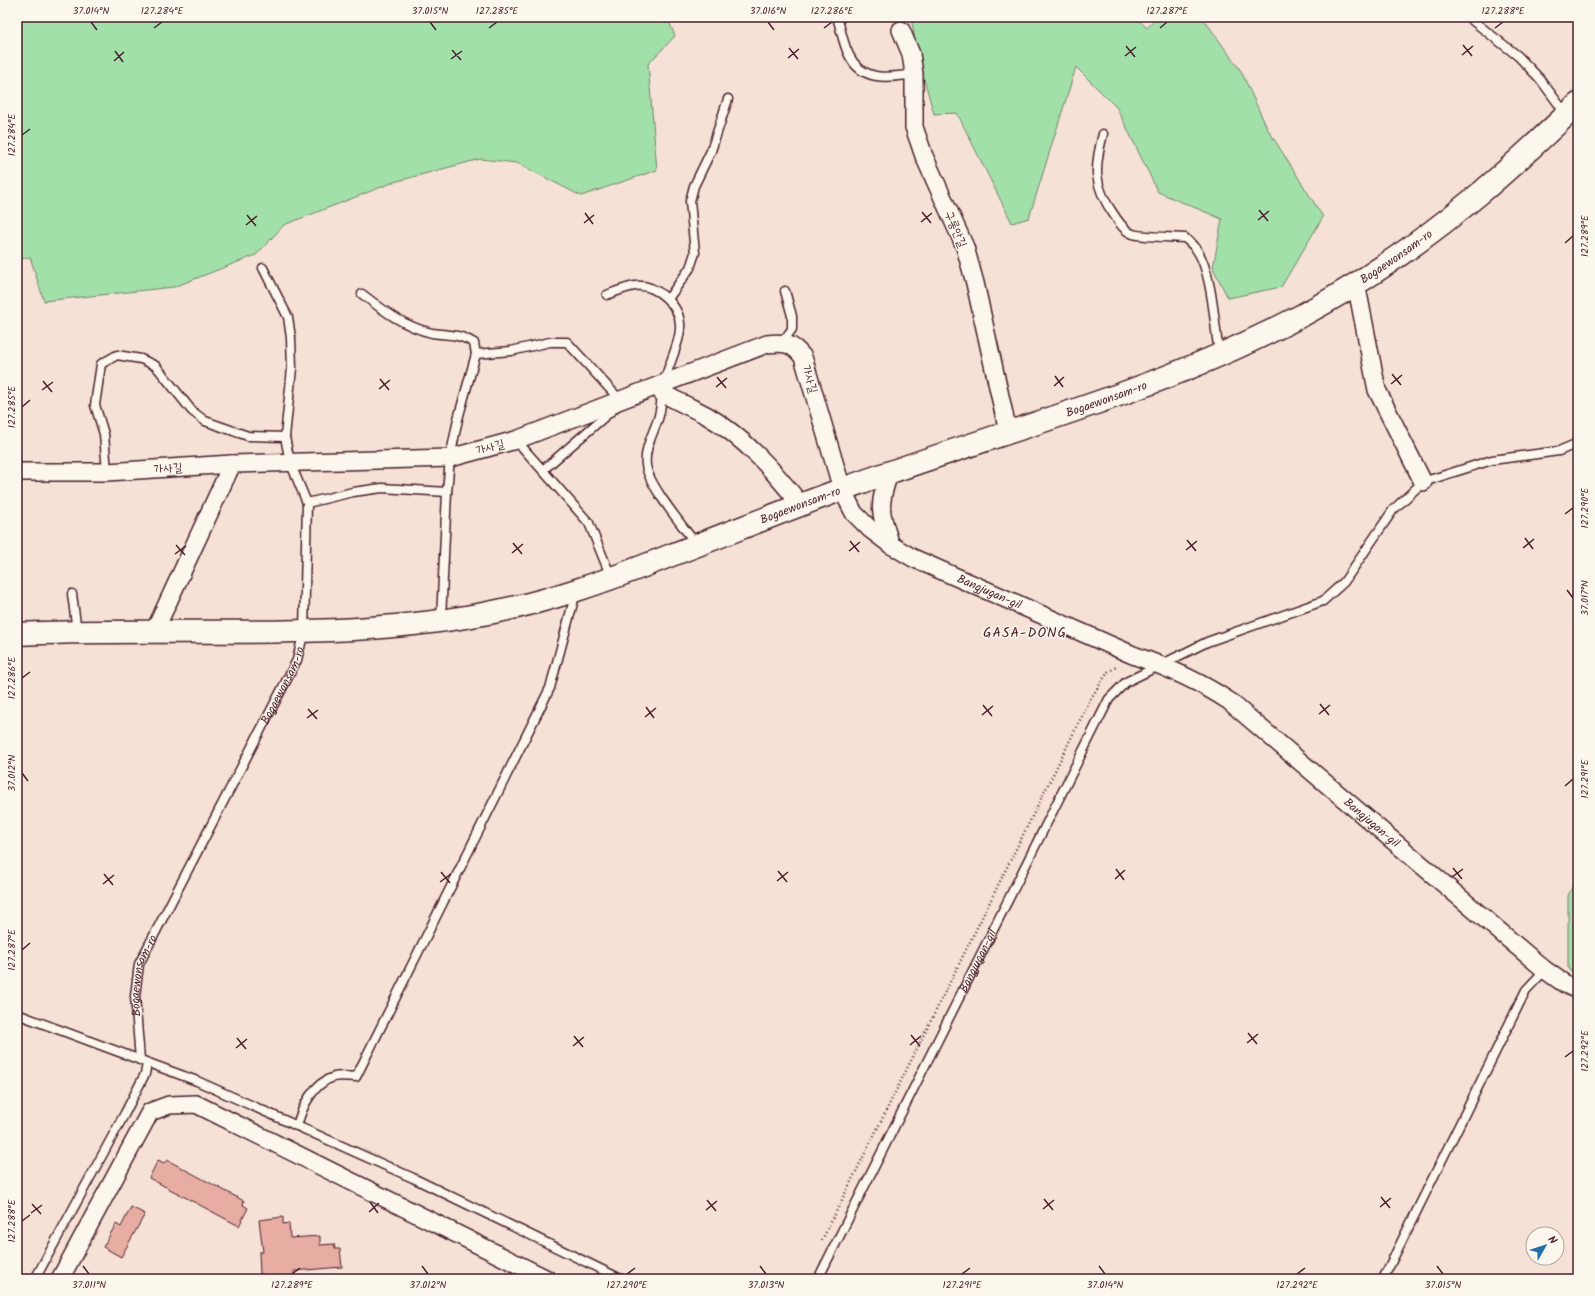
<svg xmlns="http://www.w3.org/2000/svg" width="1595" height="1296" font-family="Kalam,'Poor Story',sans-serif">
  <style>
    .green { fill: #a1e1a9; stroke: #76806a }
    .building { fill: #e7ada2; stroke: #4a1f2b }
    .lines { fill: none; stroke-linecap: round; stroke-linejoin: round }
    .service-casing { stroke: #4a1f2b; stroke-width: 11 }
    .minor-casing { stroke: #4a1f2b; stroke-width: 20 }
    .secondary-casing { stroke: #4a1f2b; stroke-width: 25 }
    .path { stroke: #4a1f2b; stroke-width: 2.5; stroke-dasharray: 1 3; stroke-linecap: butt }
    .service { stroke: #fbf7ec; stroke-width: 8 }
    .minor { stroke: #fbf7ec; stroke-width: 17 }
    .secondary { stroke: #fbf7ec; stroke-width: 22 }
    .ticks { fill: none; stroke: #4a1f2b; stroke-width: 1.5 }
    .labels { text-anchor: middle; stroke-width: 3; stroke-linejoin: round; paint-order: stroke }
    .street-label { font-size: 12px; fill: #4a1f2b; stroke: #fbf7ec }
    .quarter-label { font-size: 14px; letter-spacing: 1px; fill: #4a1f2b; stroke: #fbf7ec }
    .neatline { fill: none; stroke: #4a1f2b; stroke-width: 1.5 }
    .ticks-label { font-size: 10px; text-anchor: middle; fill: #4a1f2b }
  </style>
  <rect width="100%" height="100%" fill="#f5e1d6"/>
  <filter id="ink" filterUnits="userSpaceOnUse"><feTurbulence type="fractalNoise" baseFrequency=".025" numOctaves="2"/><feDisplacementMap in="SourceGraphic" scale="8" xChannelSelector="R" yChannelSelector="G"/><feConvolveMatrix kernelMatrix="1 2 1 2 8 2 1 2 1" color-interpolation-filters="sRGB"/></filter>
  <g filter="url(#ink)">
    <!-- green -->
    <path class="green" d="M 17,17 L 667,17 L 675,36 L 648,64 L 657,170 L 581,196 L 517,163 L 480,159 L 394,182 L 284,225 L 256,255 L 174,287 L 44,301 L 30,257 L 17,260 Z
      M 911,17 L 1135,17 L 1147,28 L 1157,17 L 1202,17 L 1241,71 L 1267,128 L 1323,217 L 1281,287 L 1228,298 L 1213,268 L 1222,219 L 1158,192 L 1117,108 L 1076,67 L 1029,218 L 1012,223 L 957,113 L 934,114 L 918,58 Z
      M 1578,874 L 1578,975 L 1568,969 L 1568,896 Z"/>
    <!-- building -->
    <path class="building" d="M 158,1160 L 164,1163 L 167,1160 L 244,1201 L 243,1205 L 248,1208 L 239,1226 L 149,1178 Z
      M 131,1207 L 145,1214 L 121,1257 L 103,1247 L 116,1224 L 121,1227 Z
      M 283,1217 L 283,1224 L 289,1223 L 290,1238 L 320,1236 L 320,1245 L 334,1244 L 335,1249 L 340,1249 L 342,1267 L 294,1271 L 294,1276 L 263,1277 L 263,1274 L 260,1274 L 259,1252 L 263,1252 L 259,1220 Z"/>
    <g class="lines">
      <!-- service casing -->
      <g class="service-casing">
        <g id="service">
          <path d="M 837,17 C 841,29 843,44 849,55 C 862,82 889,78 914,74"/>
          <path d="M 1468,17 L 1518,56 L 1540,79 L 1566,114"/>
          <path d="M 1103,134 C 1094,168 1093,185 1114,215 C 1119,222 1124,231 1133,234 C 1140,237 1174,237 1185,238 C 1189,242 1193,245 1196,249 C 1212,270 1215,328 1219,355"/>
          <path d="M 362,294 C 384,311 405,327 432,333 C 450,336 458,333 474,343 L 476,354 L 458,419 L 450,458 L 447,492 L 441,620"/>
          <path d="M 607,295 C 630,286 644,279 665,297 C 696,323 671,352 664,383 C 661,395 662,407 658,419 C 653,434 644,449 646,465 C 648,485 683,526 696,544"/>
          <path d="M 668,299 L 690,268 L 695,253 L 690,201 L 694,186 L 711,151 L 728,99"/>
          <path d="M 782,343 L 792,329 L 792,316 L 785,291"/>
          <path d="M 476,354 L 511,351 L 550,342 L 567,342 L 620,400"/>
          <path d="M 516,440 L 589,523 L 611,577"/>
          <path d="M 543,470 L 617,406"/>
          <path d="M 107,472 L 104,434 L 95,405 L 101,364 L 117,355 L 141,359 L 156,366 L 192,411 L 205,421 L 248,436 L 285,437"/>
          <path d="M 307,503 L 353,492 L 382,488 L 447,492"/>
          <path d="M 72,594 L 77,631"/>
          <path d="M 17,1014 L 197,1081 L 413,1178 L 621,1279"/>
          <path id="s1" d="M 140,1060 L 135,996 L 139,964 L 297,660 L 304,631 L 307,503 L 290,462 L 285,437 L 292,368 L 291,338 L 288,317 L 263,268"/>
          <path d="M 297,1126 C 302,1107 313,1083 334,1077 C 341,1075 349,1077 356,1077 L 550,688 L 576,592"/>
          <path d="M 35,1279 L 124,1115 L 145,1074 L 147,1063"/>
          <path id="s2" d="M 818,1279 L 1109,699 L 1126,682 L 1207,642 L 1323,601 L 1344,582 L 1393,510 L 1423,482 L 1492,460 L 1559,451 L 1578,443"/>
          <path d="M 1383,1279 L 1526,990 L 1545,970"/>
        </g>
      </g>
      <!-- minor casing -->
      <g class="minor-casing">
        <g id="minor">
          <path d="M 901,30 L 911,54 L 914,74 L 914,127 L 924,156 L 965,247 L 975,283 L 1008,432"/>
          <path d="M 1356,283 L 1377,390 L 1423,482"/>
          <path d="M 662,393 C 677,401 692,408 706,415 C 744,437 774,471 801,505"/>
          <path id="s3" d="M 17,472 L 107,472 L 232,464 L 450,458 L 516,440 L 767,344 C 785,342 792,343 803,357 L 842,489 L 854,513 L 870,529 L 891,545 L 913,558 L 1133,655 C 1167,667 1199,681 1229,701 L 1545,970 L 1565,984 L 1578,990"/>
          <path d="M 890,472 C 877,505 880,513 891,545"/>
          <path d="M 155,630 L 232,464"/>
          <path d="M 60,1279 L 150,1112 L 169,1105 L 196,1104 L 547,1279"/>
        </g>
      </g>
      <!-- secondary casing -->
      <g class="secondary-casing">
        <g id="secondary">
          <path id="s4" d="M 17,634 C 172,626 329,643 483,614 C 546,603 609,580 669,556 C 727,534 785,510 843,489 C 983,437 1130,400 1265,334 C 1341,298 1413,249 1478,195 C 1513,166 1545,135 1578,104"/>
        </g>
      </g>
      <!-- path -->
      <path class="path" d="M 822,1240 L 1091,698 L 1108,672 L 1118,666"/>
      <!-- service -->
      <use href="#service" class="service"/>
      <!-- minor -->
      <use href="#minor" class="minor"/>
      <!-- secondary -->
      <use href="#secondary" class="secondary"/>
    </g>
  </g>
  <!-- ticks -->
  <path class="ticks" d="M 91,22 L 97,30M 430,22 L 436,30M 768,22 L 774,30M 154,28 L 162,22M 489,28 L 497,22M 824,28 L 832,22M 1160,28 L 1167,22M 1495,28 L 1503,22M 1463,45 L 1472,56M 1126,46 L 1135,57M 789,48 L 798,59M 452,50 L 461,60M 115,51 L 123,62M 1462,55 L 1473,46M 1125,56 L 1136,47M 788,58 L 799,49M 451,59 L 462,51M 114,61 L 124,52M 22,135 L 30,129M 1259,210 L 1268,221M 922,212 L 931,223M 585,213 L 593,224M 247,215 L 256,226M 1258,220 L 1269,211M 921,222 L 932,213M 584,223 L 594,215M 246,225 L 257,216M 1565,243 L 1573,236M 1392,374 L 1401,385M 1055,376 L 1063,387M 717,377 L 726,388M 380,379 L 389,390M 43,381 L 52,392M 1391,384 L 1402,375M 1054,386 L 1064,377M 716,387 L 727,378M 379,389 L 390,380M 42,390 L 53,382M 22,407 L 30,400M 1565,514 L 1573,508M 1525,538 L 1533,549M 1187,540 L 1196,551M 850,541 L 859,552M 513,543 L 522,554M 176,545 L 185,555M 1523,548 L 1534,539M 1186,550 L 1197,541M 849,551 L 860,542M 512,553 L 523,544M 175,554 L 186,546M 1567,590 L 1573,598M 22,678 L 30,672M 1320,704 L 1329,715M 983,705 L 992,716M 646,707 L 654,718M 308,709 L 317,719M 1319,714 L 1330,705M 982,715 L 993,706M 645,717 L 656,708M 307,718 L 318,710M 22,773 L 28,781M 1565,786 L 1573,779M 1453,868 L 1462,879M 1116,869 L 1124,880M 778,871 L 787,882M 441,872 L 450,883M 104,874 L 113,885M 1452,877 L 1463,869M 1115,879 L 1125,870M 777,881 L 788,872M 440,882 L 451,874M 103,884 L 114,875M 22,950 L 30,943M 1248,1033 L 1257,1044M 911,1035 L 920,1046M 574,1036 L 583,1047M 237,1038 L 246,1049M 1247,1043 L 1258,1034M 910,1045 L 921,1036M 573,1046 L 584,1037M 236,1048 L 247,1039M 1565,1057 L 1573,1051M 1381,1197 L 1390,1208M 1044,1199 L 1053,1210M 707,1200 L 716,1211M 370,1202 L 378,1213M 32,1204 L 41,1214M 1380,1207 L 1391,1198M 1043,1209 L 1054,1200M 706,1210 L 717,1201M 369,1212 L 379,1203M 31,1213 L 42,1205M 22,1221 L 30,1215M 83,1266 L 89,1274M 422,1266 L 428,1274M 760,1266 L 766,1274M 1099,1266 L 1105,1274M 1437,1266 L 1443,1274M 292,1274 L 300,1268M 627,1274 L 635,1268M 962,1274 L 970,1268M 1297,1274 L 1305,1268"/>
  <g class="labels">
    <!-- street labels -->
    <g class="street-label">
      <text transform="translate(956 229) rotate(67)" y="4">구롱안길</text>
      <text dy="4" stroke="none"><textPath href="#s4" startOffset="1451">Bogaewonsam-ro</textPath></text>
      <text transform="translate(810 379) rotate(74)" y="4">가사길</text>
      <text dy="4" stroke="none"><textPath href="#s4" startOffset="1127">Bogaewonsam-ro</textPath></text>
      <text transform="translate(490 447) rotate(-15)" y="4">가사길</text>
      <text transform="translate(168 468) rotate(-4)" y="4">가사길</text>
      <text dy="4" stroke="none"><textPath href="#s4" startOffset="803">Bogaewonsam-ro</textPath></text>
      <text dy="4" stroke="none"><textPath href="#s3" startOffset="1134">Bangjugan-gil</textPath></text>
      <text dy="4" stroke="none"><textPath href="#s1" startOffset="410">Bogaewonsam-ro</textPath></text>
      <text dy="4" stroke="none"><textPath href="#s3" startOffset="1585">Bangjugan-gil</textPath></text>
      <text dy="4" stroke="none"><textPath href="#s2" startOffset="356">Bangjugan-gil</textPath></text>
      <text dy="4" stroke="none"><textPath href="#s1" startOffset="86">Bogaewonsam-ro</textPath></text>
    </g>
    <!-- quarter labels -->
    <g class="quarter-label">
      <text x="1025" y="637">GASA-DONG</text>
    </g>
  </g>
  <!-- margin -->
  <rect width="1595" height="1296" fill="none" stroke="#fbf7ec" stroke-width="44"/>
  <!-- north arrow -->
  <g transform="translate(1545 1246) rotate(51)"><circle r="19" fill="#fbf7ec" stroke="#b4a19f"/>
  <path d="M0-3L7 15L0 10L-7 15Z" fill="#1f6fb2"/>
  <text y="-6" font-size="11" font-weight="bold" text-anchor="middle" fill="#4a1f2b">N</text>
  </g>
  <rect x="22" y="22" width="1551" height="1252" class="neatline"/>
  <g class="ticks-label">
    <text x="91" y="14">37.014°N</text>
    <text x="162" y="14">127.284°E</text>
    <text x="430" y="14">37.015°N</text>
    <text x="497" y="14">127.285°E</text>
    <text x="768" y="14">37.016°N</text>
    <text x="832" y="14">127.286°E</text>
    <text x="1167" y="14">127.287°E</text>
    <text x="1503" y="14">127.288°E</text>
    <text transform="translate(11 135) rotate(-90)" y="4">127.284°E</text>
    <text transform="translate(1584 236) rotate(-90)" y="4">127.289°E</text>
    <text transform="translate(11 407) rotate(-90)" y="4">127.285°E</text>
    <text transform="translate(1584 508) rotate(-90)" y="4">127.290°E</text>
    <text transform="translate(1584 598) rotate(-90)" y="4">37.017°N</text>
    <text transform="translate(11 678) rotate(-90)" y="4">127.286°E</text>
    <text transform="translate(11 773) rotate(-90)" y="4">37.012°N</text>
    <text transform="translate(1584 779) rotate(-90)" y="4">127.291°E</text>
    <text transform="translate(11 950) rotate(-90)" y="4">127.287°E</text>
    <text transform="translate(1584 1051) rotate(-90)" y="4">127.292°E</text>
    <text transform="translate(11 1221) rotate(-90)" y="4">127.288°E</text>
    <text x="89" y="1288">37.011°N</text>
    <text x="292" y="1288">127.289°E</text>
    <text x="428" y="1288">37.012°N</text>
    <text x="627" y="1288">127.290°E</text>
    <text x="766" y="1288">37.013°N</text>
    <text x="962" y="1288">127.291°E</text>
    <text x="1105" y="1288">37.014°N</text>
    <text x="1297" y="1288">127.292°E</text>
    <text x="1443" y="1288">37.015°N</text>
  </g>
</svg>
